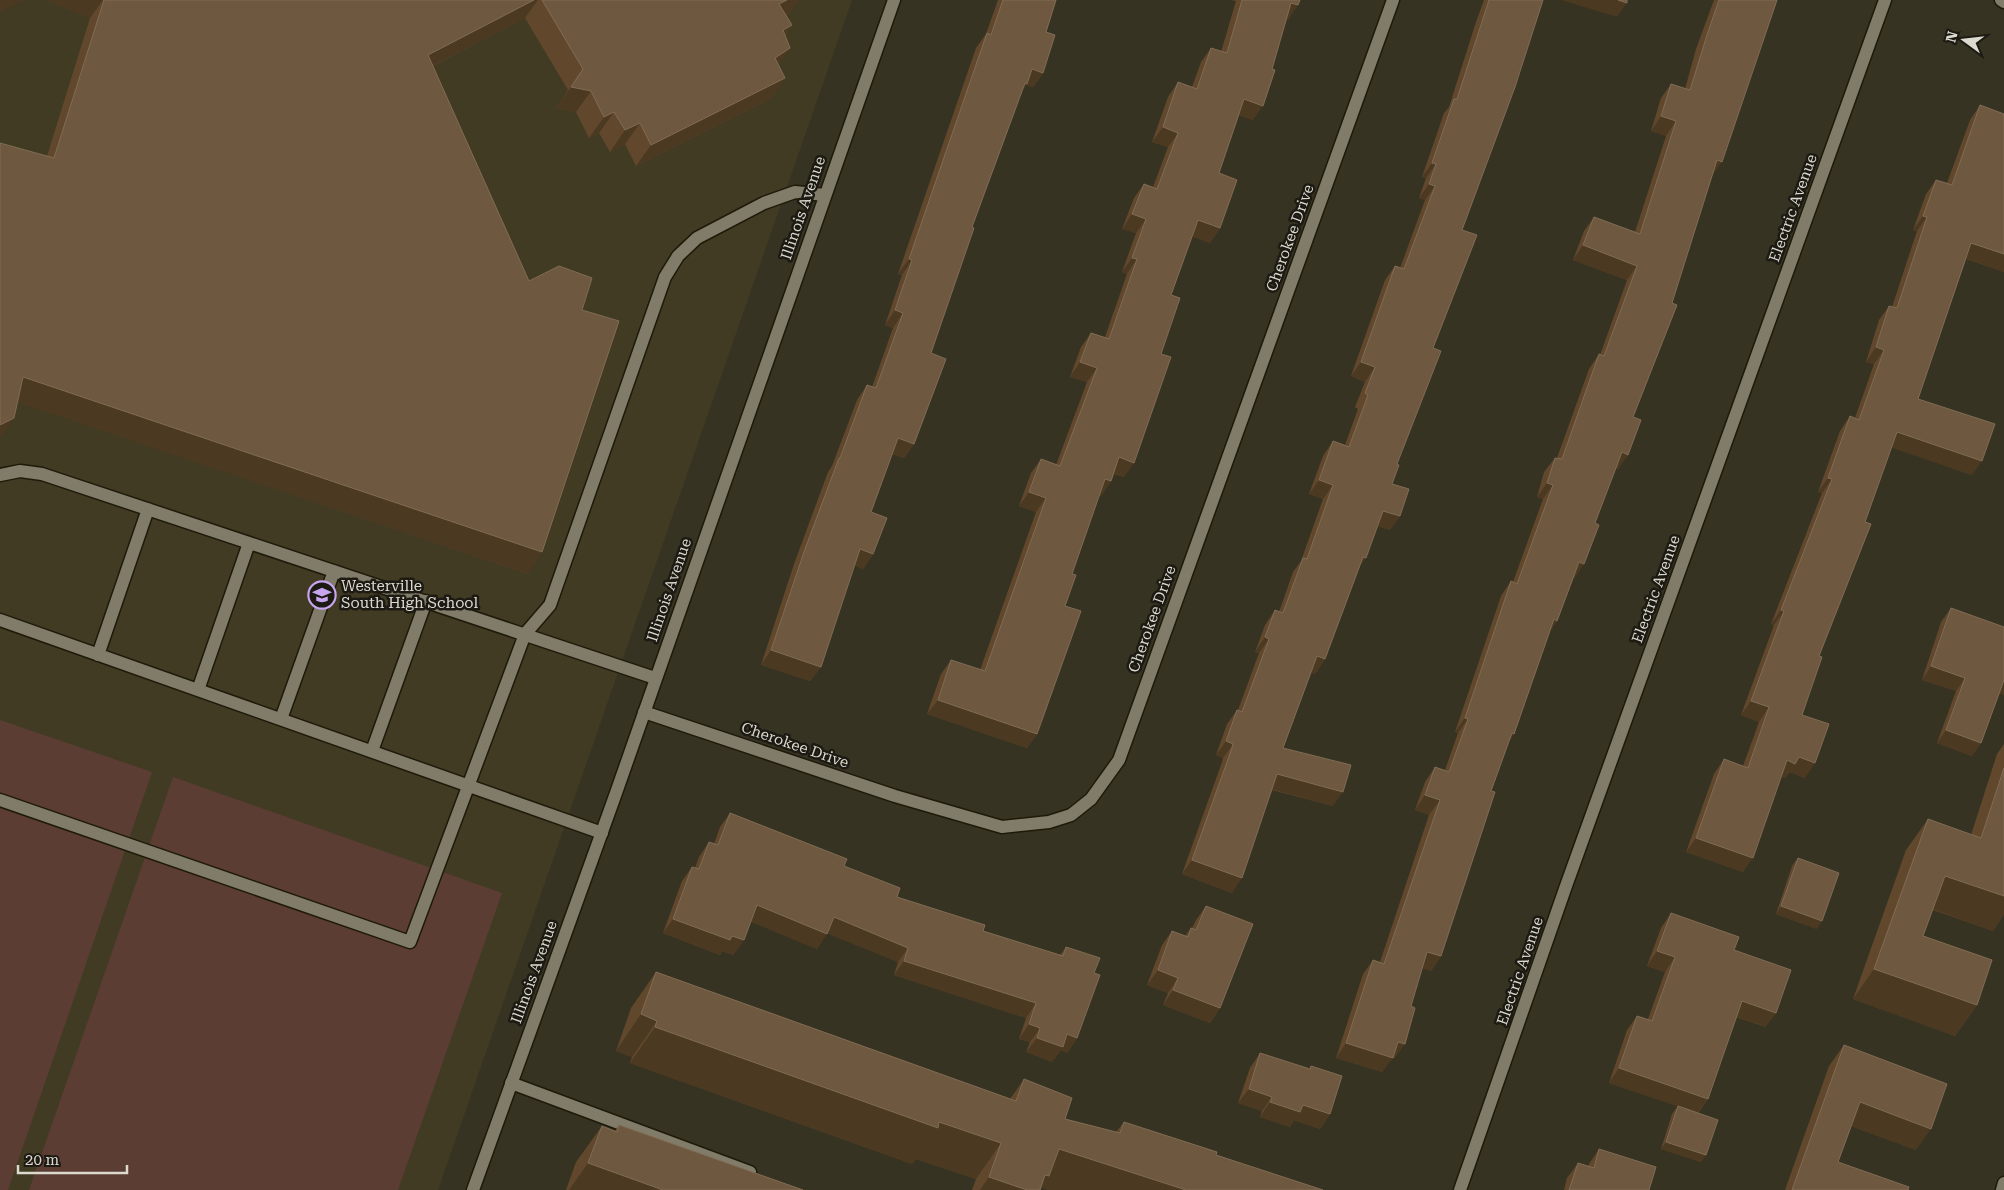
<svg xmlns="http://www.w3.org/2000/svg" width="2004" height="1190" font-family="'Roboto Serif',serif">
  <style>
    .built { fill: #413b23 }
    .grass { fill: #5c3d34 }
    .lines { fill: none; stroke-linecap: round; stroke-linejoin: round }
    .lane-casing { stroke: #1e1a0a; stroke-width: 15 }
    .street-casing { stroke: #1e1a0a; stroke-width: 15 }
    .secondary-casing { stroke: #1e1a0a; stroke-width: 15 }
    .lane { stroke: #807c69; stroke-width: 12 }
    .street { stroke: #807c69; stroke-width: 12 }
    .secondary { stroke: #807c69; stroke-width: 12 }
    .wall { fill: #61482d }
    .shaded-wall { fill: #4b3921 }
    .building { fill: #6e583f; stroke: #806c55 }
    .labels { text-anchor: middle; stroke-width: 5; stroke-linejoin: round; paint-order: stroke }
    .street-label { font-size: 15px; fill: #dcdacf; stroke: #1c1a13 }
    .poi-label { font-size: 15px; fill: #dcdacf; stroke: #1c1a13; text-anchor: start }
  </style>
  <rect width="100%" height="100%" fill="#373322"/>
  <!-- built -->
  <path class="built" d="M 0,0 L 852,0 L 438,1190 L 0,1190 Z"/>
  <!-- grass -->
  <path class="grass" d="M 0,720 L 152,772 L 8,1190 L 0,1190 Z
    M 173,777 L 502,893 L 398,1190 L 29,1190 Z"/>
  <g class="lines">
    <!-- lane casing -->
    <g class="lane-casing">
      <path id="lane" d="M 0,475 L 20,471 L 42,474 L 655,678
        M 0,620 L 602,833
        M 98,655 L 148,509
        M 198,690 L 249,543
        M 281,719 L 334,571
        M 372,751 L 426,601
        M 0,800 L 410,942 L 525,634 L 550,605 L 665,277 L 678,256 L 697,238 L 764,203 L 795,192 L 825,195
        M 511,1083 L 750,1172"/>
    </g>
    <!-- street casing -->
    <g class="street-casing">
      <path id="street" d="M 644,712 L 895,796 L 1002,827 L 1049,822 L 1071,815 L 1091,799 L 1119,760 L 1393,0
        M 473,1190 L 616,793 L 894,0
        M 1460,1190 L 1566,886 L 1885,0
        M 2002,1190 L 2004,1183"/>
    </g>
    <!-- secondary casing -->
    <g class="secondary-casing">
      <path id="secondary" d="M 2001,0 L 2004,2"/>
    </g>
    <!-- lane -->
    <use href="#lane" class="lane"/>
    <!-- street -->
    <use href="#street" class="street"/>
    <!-- secondary -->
    <use href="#secondary" class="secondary"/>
  </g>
  <!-- wall -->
  <path class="wall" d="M 45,0 L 799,0 L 789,13 L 786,15 L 792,25 L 785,35 L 779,65 L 785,78 L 770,99 L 636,166 L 625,144 L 610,152 L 599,133 L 589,138 L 576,112 L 556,108 L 568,90 L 525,18 L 433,66 L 529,281 L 582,310 L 528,574 L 18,402 L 47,156 L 90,18 Z
    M 998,0 L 1056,0 L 1046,32 L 1043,73 L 1033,87 L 1026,85 L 1022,91 L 972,227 L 931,353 L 914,444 L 904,458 L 892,454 L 871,512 L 873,554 L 863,569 L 854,565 L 821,667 L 810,681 L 761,665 L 794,564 L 828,472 L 832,466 L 857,400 L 867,385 L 872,387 L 893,328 L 885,325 L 902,275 L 898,274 L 976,48 L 986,34 Z
    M 1231,0 L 1300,0 L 1288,20 L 1286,19 L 1253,120 L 1239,115 L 1219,173 L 1220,228 L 1210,243 L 1192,236 L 1171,295 L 1161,354 L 1124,477 L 1114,474 L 1111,481 L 1101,496 L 1099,495 L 1072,574 L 1037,734 L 1027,748 L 927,714 L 941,674 L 951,660 L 980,670 L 1036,512 L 1019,506 L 1031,473 L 1041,459 L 1056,465 L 1087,382 L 1070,377 L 1081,347 L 1091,333 L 1105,337 L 1127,274 L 1122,272 L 1136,233 L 1122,229 L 1134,198 L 1144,184 L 1153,187 L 1168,147 L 1152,142 L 1168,97 L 1178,82 L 1192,87 L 1201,62 L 1211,48 L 1221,52 L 1236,1 Z
    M 1484,0 L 1543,0 L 1462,230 L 1433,348 L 1397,464 L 1392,484 L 1400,516 L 1390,530 L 1377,526 L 1359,568 L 1325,659 L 1315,674 L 1311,672 L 1283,748 L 1333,806 L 1272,790 L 1232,893 L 1182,874 L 1222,762 L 1223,758 L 1216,755 L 1227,724 L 1237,710 L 1238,710 L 1259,653 L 1255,652 L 1265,625 L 1275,610 L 1279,612 L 1293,572 L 1301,561 L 1323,499 L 1309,494 L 1323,456 L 1333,441 L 1345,445 L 1358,409 L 1355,407 L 1365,382 L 1351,376 L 1385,280 L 1395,266 L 1400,268 L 1425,200 L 1419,198 L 1426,178 L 1422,177 L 1444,113 L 1449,107 L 1476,22 Z
    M 1714,0 L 1777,0 L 1712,176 L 1633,417 L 1628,455 L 1618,469 L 1616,468 L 1557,621 L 1550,631 L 1514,734 L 1508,743 L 1491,791 L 1441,956 L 1431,971 L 1422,968 L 1395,1058 L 1393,1057 L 1382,1072 L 1336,1058 L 1363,974 L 1373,960 L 1380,962 L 1429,815 L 1415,810 L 1425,782 L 1435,767 L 1445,770 L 1458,733 L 1455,732 L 1501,596 L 1511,581 L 1513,582 L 1543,499 L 1537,497 L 1544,472 L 1555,458 L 1557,458 L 1589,369 L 1599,354 L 1600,355 L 1627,280 L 1573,260 L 1584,231 L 1594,217 L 1635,232 L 1666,136 L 1651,131 L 1661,98 L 1671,84 L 1685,89 L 1696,49 Z
    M 1980,105 L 2004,114 L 2004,272 L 1966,259 L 1918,399 L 1972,475 L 1891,447 L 1865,522 L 1819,656 L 1802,715 L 1805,778 L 1790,772 L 1785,778 L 1781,776 L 1743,872 L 1686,852 L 1714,774 L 1724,759 L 1743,766 L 1759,722 L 1741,715 L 1774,625 L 1771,624 L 1822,493 L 1818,492 L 1840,431 L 1850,416 L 1855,418 L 1874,364 L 1866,362 L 1879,320 L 1889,306 L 1892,307 L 1917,231 L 1913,230 L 1926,194 L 1936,180 L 1947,183 L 1970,120 Z
    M 1951,608 L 2004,695 L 1999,693 L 1981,743 L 1972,756 L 1937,743 L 1956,691 L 1922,680 L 1941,622 Z
    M 2004,744 L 2004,914 L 1993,931 L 1933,910 L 1923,936 L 1977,1005 L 1955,1036 L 1853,999 L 1906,850 L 1928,819 L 1971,835 L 1997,754 Z
    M 730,813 L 844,866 L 897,897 L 983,931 L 1060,955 L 1066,947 L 1094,973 L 1077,1038 L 1067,1053 L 1061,1050 L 1052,1062 L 1026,1052 L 1030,1042 L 1019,1039 L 1026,1018 L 894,975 L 898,962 L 827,933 L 817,949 L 750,921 L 744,940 L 733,955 L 722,951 L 720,955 L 663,933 L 682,881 L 692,867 L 695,868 L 699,857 L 709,842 L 714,844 L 720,827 Z
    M 1798,858 L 1817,929 L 1776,914 L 1792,866 Z
    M 1206,906 L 1220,1008 L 1210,1023 L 1163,1005 L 1168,993 L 1147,985 L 1162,945 L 1172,931 L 1185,936 L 1191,928 L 1192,928 L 1196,920 Z
    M 1671,913 L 1734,950 L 1776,1013 L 1765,1027 L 1736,1017 L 1708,1099 L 1698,1113 L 1706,1155 L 1701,1162 L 1661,1149 L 1672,1114 L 1678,1106 L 1609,1083 L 1627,1030 L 1637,1016 L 1648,1019 L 1665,972 L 1647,966 L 1661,928 Z
    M 656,972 L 1010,1099 L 1024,1079 L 1065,1119 L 1116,1132 L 1124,1122 L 1217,1152 L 1041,1188 L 1040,1190 L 972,1190 L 976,1179 L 916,1159 L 912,1164 L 630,1063 L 632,1057 L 616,1051 L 631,1008 Z
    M 1844,1045 L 1916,1150 L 1851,1126 L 1838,1162 L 1908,1190 L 1785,1190 L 1829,1066 Z
    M 1260,1053 L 1309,1069 L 1311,1066 L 1330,1114 L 1320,1129 L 1294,1120 L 1290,1127 L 1260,1117 L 1262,1111 L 1238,1103 L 1250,1068 Z
    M 619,1125 L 803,1190 L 566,1190 L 576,1162 L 602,1126 L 615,1131 Z
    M 1599,1149 L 1649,1190 L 1564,1190 L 1567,1178 L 1578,1163 L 1588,1166 L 1589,1164 Z"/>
  <!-- shaded-wall -->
  <path class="shaded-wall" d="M 0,0 L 25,0 L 0,12 Z
    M 45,0 L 103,0 L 90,18 Z
    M 534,0 L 538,0 L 525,18 L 413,76 L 428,55 Z
    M 787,0 L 799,0 L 789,13 L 764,25 L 779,4 Z
    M 1561,0 L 1618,0 L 1627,3 L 1617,17 Z
    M 1291,3 L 1298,5 L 1288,20 L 1280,18 Z
    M 792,25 L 777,46 L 783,30 Z
    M 790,48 L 776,69 L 775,58 Z
    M 1032,69 L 1043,73 L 1033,87 L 1026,85 L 1016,99 Z
    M 785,78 L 770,99 L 636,166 L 651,145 Z
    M 571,87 L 591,91 L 576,112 L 556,108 Z
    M 1244,99 L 1263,106 L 1253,120 L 1234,113 Z
    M 614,112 L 599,133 L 589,138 L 604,117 Z
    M 1661,116 L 1676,121 L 1666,136 L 1651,131 Z
    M 640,123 L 625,144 L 610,152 L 625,130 Z
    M 1163,127 L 1178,133 L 1168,147 L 1152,142 Z
    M 1717,160 L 1722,162 L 1712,176 Z
    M 1432,163 L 1436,164 L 1426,178 L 1422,177 Z
    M 1429,184 L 1435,186 L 1425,200 L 1419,198 Z
    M 1132,214 L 1146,219 L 1136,233 L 1122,229 Z
    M 1923,216 L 1927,217 L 1917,231 L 1913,230 Z
    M 1198,220 L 1220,228 L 1210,243 L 1188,235 Z
    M 1971,243 L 2004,254 L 2004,272 L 1961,257 Z
    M 1583,245 L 1637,266 L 1627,280 L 1573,260 Z
    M 1132,258 L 1137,259 L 1127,274 L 1122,272 Z
    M 909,259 L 912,260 L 902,275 L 898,274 Z
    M 895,310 L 903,313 L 893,328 L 885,325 Z
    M 1876,347 L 1884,350 L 1874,364 L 1866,362 Z
    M 1080,362 L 1097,368 L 1087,382 L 1070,377 Z
    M 1361,362 L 1375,367 L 1365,382 L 1351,376 Z
    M 23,377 L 542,552 L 528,574 L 8,399 Z
    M 14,418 L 0,438 L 0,425 Z
    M 1897,432 L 1982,461 L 1972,475 L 1887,446 Z
    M 898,438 L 914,444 L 904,458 L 888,453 Z
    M 1622,452 L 1628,455 L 1618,469 L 1612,466 Z
    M 1119,457 L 1134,463 L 1124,477 L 1109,472 Z
    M 1828,478 L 1832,479 L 1822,493 L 1818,492 Z
    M 1105,479 L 1111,481 L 1101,496 L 1095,493 Z
    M 1319,480 L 1333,485 L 1323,499 L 1309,494 Z
    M 1547,483 L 1553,485 L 1543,499 L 1537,497 Z
    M 1029,492 L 1046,498 L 1036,512 L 1019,506 Z
    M 1383,511 L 1400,516 L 1390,530 L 1373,525 Z
    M 860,549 L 873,554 L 863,569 L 850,563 Z
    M 1363,557 L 1366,558 L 1356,572 Z
    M 1579,562 L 1584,564 L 1574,579 L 1569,577 Z
    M 1781,610 L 1784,611 L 1774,625 L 1771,624 Z
    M 1554,619 L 1557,621 L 1547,635 Z
    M 1265,637 L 1269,639 L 1259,653 L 1255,652 Z
    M 771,650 L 821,667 L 810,681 L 761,665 Z
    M 1317,656 L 1325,659 L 1315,674 L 1307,670 Z
    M 1931,666 L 1965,678 L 1956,691 L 1922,680 Z
    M 2004,679 L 2004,695 L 1995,692 Z
    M 938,700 L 1037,734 L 1027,748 L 927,714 Z
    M 1751,701 L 1769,707 L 1759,722 L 1741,715 Z
    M 1465,718 L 1468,719 L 1458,733 L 1455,732 Z
    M 1946,730 L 1981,743 L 1972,756 L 1937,743 Z
    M 1512,733 L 1514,734 L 1504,749 Z
    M 1226,741 L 1233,744 L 1223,758 L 1216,755 Z
    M 1799,757 L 1815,763 L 1805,778 L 1790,772 L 1785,778 L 1777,775 L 1787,760 Z
    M 1277,774 L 1343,792 L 1333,806 L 1267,788 Z
    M 1425,795 L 1440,800 L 1429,815 L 1415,810 Z
    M 1696,838 L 1753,858 L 1743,872 L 1686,852 Z
    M 1192,860 L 1242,878 L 1232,893 L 1182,874 Z
    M 1945,876 L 2004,896 L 2004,914 L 1993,931 L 1924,906 Z
    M 757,905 L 827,934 L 817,949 L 746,920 Z
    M 1781,906 L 1822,921 L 1817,929 L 1776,914 Z
    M 834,917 L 908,948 L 898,962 L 824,932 Z
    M 673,919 L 732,936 L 744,940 L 733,955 L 722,951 L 720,955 L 663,933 Z
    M 1657,951 L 1675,957 L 1665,972 L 1647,966 Z
    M 1427,952 L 1441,956 L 1431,971 L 1417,966 Z
    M 904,961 L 1036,1003 L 1026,1018 L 894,975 Z
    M 1874,969 L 1977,1005 L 1955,1036 L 1853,999 Z
    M 1158,970 L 1178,978 L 1168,993 L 1147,985 Z
    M 1173,990 L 1220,1008 L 1210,1023 L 1163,1005 Z
    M 1742,1001 L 1776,1013 L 1765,1027 L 1732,1015 Z
    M 641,1014 L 657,1021 L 632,1057 L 616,1051 Z
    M 1029,1024 L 1040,1028 L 1030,1042 L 1019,1039 Z
    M 655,1027 L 939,1122 L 1001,1143 L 976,1179 L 916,1159 L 912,1164 L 630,1063 Z
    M 1067,1034 L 1077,1038 L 1067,1053 L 1061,1050 L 1052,1062 L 1026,1052 L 1037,1038 Z
    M 1398,1042 L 1405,1044 L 1395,1058 L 1387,1056 Z
    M 1346,1043 L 1393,1058 L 1382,1072 L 1336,1058 Z
    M 1619,1068 L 1708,1099 L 1697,1113 L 1609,1083 Z
    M 1249,1089 L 1272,1097 L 1262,1111 L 1238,1103 Z
    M 1270,1102 L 1303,1105 L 1330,1114 L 1320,1129 L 1294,1120 L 1290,1127 L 1260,1117 Z
    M 1860,1102 L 1931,1129 L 1916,1150 L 1845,1124 Z
    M 1666,1142 L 1706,1155 L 1701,1162 L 1661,1149 Z
    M 1059,1149 L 1186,1190 L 1048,1190 L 1033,1185 Z
    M 588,1163 L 663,1190 L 569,1190 Z
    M 989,1177 L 1027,1190 L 980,1190 Z"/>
  <!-- building -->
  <path class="building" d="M 104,0 L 534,0 L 428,55 L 529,281 L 559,266 L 592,278 L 582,310 L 619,321 L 542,552 L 23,377 L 14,418 L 0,425 L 0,143 L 54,158 Z
    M 542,0 L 787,0 L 779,4 L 792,25 L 783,30 L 790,48 L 775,58 L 785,78 L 651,145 L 640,123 L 625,130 L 614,112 L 604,117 L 591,91 L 571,87 L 583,69 Z
    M 1003,0 L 1056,0 L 1046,32 L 1055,35 L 1043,73 L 1032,69 L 1027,84 L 1025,83 L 972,227 L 974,228 L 931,353 L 946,359 L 914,444 L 898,438 L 871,512 L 887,518 L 873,554 L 860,549 L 821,667 L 771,650 L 805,549 L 839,458 L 840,458 L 867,385 L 876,388 L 903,313 L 895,310 L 912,260 L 909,259 L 987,33 L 991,35 Z
    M 1242,0 L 1300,0 L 1298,5 L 1291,3 L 1272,69 L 1275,70 L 1263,106 L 1244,99 L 1219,173 L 1237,180 L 1220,228 L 1198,220 L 1171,295 L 1180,298 L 1161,354 L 1171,357 L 1134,463 L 1119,457 L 1111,481 L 1105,479 L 1072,574 L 1076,575 L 1065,606 L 1081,611 L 1037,734 L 938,700 L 951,660 L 985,671 L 1046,498 L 1029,492 L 1041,459 L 1060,466 L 1097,368 L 1080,362 L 1091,333 L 1109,339 L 1137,259 L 1132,258 L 1146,219 L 1132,214 L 1144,184 L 1157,189 L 1178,133 L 1163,127 L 1178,82 L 1197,89 L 1211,48 L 1227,53 Z
    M 1489,0 L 1543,0 L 1515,87 L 1462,230 L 1477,235 L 1433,348 L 1441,351 L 1397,464 L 1399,465 L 1392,484 L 1409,489 L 1400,516 L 1383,511 L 1366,558 L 1363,557 L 1325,659 L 1317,656 L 1283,748 L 1351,765 L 1343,792 L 1277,774 L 1242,878 L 1192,860 L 1232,748 L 1233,744 L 1226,741 L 1237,710 L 1242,712 L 1269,639 L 1265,637 L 1275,610 L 1283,613 L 1303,558 L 1307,559 L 1333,485 L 1319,480 L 1333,441 L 1349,447 L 1368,395 L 1365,393 L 1375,367 L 1361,362 L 1395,266 L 1404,269 L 1435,186 L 1429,184 L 1436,164 L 1432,163 L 1454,99 L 1457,99 Z
    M 1618,0 L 1627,0 L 1627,3 Z
    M 1719,0 L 1777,0 L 1722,162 L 1717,160 L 1672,303 L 1677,305 L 1633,417 L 1641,420 L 1628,455 L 1622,452 L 1595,523 L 1599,525 L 1584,564 L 1579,562 L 1557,621 L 1554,619 L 1514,734 L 1512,733 L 1491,791 L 1495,792 L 1441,956 L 1427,952 L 1411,1006 L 1415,1008 L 1405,1044 L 1398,1042 L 1393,1058 L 1346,1043 L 1373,960 L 1384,964 L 1440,800 L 1425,795 L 1435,767 L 1449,772 L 1468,719 L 1465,718 L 1511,581 L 1517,584 L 1553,485 L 1547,483 L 1555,458 L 1562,459 L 1599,354 L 1604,356 L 1637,266 L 1583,245 L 1594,217 L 1640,234 L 1676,121 L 1661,116 L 1671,84 L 1690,90 L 1707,35 Z
    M 1980,105 L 2004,114 L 2004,254 L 1971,243 L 1918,399 L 1995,424 L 1982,461 L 1897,432 L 1865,522 L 1871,524 L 1819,656 L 1822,657 L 1802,715 L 1829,724 L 1815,763 L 1799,757 L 1795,764 L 1787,760 L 1753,858 L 1696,838 L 1724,759 L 1748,768 L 1769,707 L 1751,701 L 1784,611 L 1781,610 L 1832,479 L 1828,478 L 1850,416 L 1859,420 L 1884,350 L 1876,347 L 1889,306 L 1897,308 L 1927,217 L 1923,216 L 1936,180 L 1952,185 Z
    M 1951,608 L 2004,627 L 2004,680 L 1981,743 L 1946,730 L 1965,678 L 1931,666 Z
    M 2004,768 L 2004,896 L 1945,876 L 1923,936 L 1992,960 L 1977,1005 L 1874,969 L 1928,819 L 1981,838 Z
    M 730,813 L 847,859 L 844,866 L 900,888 L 897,897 L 985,925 L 983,931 L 1063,956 L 1066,947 L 1100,958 L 1094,973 L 1100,975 L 1077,1038 L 1067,1034 L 1063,1047 L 1037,1038 L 1040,1028 L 1029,1024 L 1036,1003 L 904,961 L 908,948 L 834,917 L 827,934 L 757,905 L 744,940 L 732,936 L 730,940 L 673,919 L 692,867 L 699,869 L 709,842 L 718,845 Z
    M 1798,858 L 1839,873 L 1822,921 L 1781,906 Z
    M 1206,906 L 1253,924 L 1220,1008 L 1173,990 L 1178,978 L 1158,970 L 1172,931 L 1188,937 L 1191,928 L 1196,930 Z
    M 1671,913 L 1739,937 L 1734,950 L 1791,970 L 1776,1013 L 1742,1001 L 1708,1099 L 1619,1068 L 1637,1016 L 1652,1021 L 1675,957 L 1657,951 Z
    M 656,972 L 1016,1101 L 1024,1079 L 1072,1098 L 1065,1119 L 1120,1133 L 1124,1122 L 1217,1152 L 1216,1155 L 1323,1190 L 1186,1190 L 1059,1149 L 1049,1176 L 1045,1175 L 1040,1190 L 1027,1190 L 989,1177 L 1001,1143 L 939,1122 L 938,1128 L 655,1027 L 657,1021 L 641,1014 Z
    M 1844,1045 L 1947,1084 L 1931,1129 L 1860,1102 L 1838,1162 L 1909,1187 L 1908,1190 L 1792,1190 Z
    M 1260,1053 L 1310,1069 L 1311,1066 L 1342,1076 L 1330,1114 L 1303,1105 L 1300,1112 L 1270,1102 L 1272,1097 L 1249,1089 Z
    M 1678,1106 L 1718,1120 L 1706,1155 L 1666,1142 Z
    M 619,1125 L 803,1190 L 663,1190 L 588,1163 L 602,1126 L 617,1132 Z
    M 1599,1149 L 1656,1167 L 1649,1190 L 1569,1190 L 1578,1163 L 1594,1168 Z"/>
  <!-- icons -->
  <defs>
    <g id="school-ring" transform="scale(1.4375)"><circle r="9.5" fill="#1c1a13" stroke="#c8a5ef" stroke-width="1.5"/><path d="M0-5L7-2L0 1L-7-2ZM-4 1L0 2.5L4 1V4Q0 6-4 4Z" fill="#c8a5ef"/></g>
  </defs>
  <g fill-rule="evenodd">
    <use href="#school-ring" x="322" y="595"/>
  </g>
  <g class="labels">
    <!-- street labels -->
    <g class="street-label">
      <text transform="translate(803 208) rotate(-71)" y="5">Illinois Avenue</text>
      <text transform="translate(1793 208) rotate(-70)" y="5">Electric Avenue</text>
      <text transform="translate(1290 238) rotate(-70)" y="5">Cherokee Drive</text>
      <text transform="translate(1656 589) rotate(-70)" y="5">Electric Avenue</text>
      <text transform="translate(669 590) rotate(-71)" y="5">Illinois Avenue</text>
      <text transform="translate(1152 619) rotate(-70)" y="5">Cherokee Drive</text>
      <text transform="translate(795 745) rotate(19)" y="5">Cherokee Drive</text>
      <text transform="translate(1520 971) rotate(-71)" y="5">Electric Avenue</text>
      <text transform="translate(534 972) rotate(-70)" y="5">Illinois Avenue</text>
    </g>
    <!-- poi labels -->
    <g class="poi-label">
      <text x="341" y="591">Westerville<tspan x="341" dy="17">South High School</tspan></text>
    </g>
  </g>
  <!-- north arrow -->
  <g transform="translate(1964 40) rotate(285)" stroke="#1c1a13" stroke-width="4" paint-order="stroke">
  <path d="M0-4L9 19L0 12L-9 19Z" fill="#dcdacf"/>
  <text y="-8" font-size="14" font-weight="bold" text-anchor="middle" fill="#dcdacf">N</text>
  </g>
  <!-- scale -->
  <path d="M18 1165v8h109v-8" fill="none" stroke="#dcdacf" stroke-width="2.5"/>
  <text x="25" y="1165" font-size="15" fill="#dcdacf" stroke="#1c1a13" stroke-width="4" paint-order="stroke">20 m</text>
</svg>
